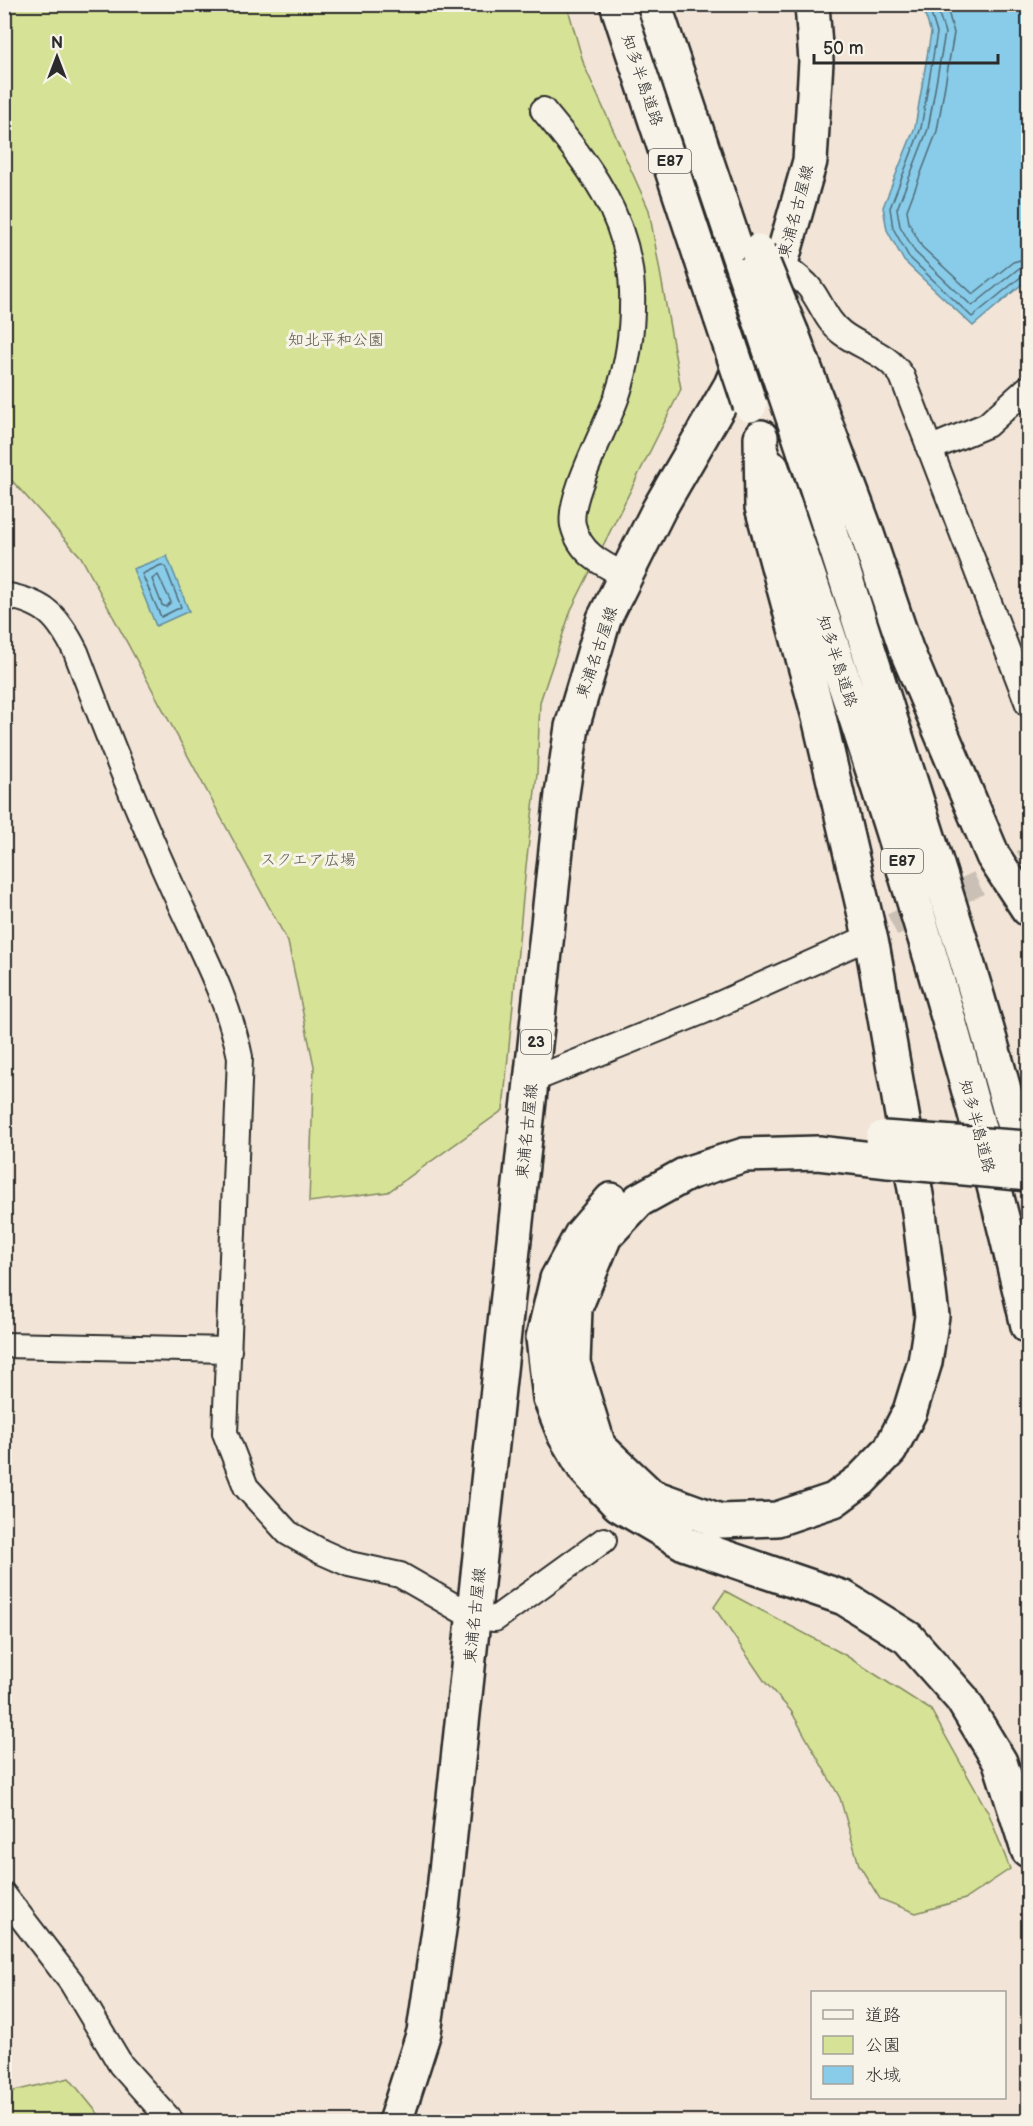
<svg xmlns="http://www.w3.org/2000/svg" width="1033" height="2126" font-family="'Balsamiq Sans','Klee One',sans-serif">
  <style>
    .green { fill: #d6e396; stroke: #808760; stroke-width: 1.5 }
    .water { fill: #88cce9; stroke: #638c9d; stroke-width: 1.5 }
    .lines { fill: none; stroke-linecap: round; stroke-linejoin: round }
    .shore { stroke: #506b77; stroke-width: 1.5 }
    .minor-tunnel { stroke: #cac0b5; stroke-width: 24; stroke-dasharray: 24 12; stroke-linecap: butt }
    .minor-casing { stroke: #2b2b2b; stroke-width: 28 }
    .primary-casing { stroke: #2b2b2b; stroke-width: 38 }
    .motorway-casing { stroke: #2b2b2b; stroke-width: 38 }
    .minor { stroke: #f7f3e8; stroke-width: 24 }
    .primary { stroke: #f7f3e8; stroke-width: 33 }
    .motorway { stroke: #f7f3e8; stroke-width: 33 }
    .motorway-bridge-casing { stroke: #2b2b2b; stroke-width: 38; stroke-linecap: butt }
    .motorway-bridge { stroke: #f7f3e8; stroke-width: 33 }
    .labels { text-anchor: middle; stroke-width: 6; stroke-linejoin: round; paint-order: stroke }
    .shield { fill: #f7f3e8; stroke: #686764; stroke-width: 1.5 }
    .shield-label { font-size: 15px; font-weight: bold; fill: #2b2b2b }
    .street-label { font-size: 16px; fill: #2b2b2b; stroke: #f7f3e8 }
    .park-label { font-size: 16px; fill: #565946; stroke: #f7f3e8 }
  </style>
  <rect width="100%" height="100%" fill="#f2e5d7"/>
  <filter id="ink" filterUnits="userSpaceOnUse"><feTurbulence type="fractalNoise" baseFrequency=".0167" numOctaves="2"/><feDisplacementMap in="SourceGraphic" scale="12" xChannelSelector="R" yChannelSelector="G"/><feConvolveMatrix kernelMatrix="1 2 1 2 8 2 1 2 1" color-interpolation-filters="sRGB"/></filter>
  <g filter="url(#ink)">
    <!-- green -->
    <path class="green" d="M 4,5 L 567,5 L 584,65 L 649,210 L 681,389 L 571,610 L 540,702 L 537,774 L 526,866 L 503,1110 L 388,1192 L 309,1202 L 314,1066 L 288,942 L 81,557 L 5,473 Z
      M 725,1591 L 845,1655 L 931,1710 L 989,1814 L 1010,1869 L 965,1899 L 916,1913 L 880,1899 L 859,1865 L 840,1798 L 791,1711 L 765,1682 L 714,1607 Z
      M 69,2078 L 104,2121 L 5,2121 L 5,2093 Z"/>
    <!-- water -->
    <path class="water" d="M 922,5 L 1028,5 L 1028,279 L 973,326 L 904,261 L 887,230 L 883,207 L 915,127 L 931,33 Z
      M 167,556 L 189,611 L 156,626 L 133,569 Z"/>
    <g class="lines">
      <!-- shore -->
      <path class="shore" d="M 928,4 L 937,33 L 921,128 L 890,208 L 893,228 L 909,257 L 972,317 L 1022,276 L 1028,274
        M 936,4 L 945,33 L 928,129 L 897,209 L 900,226 L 915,252 L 972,306 L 1018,269 L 1028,267
        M 946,4 L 954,33 L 937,131 L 907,210 L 909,223 L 922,247 L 973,294 L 1013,262 L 1028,258
        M 161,565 L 165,566 L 181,607 L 161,617 L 142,574 Z
        M 158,575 L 171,602 L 166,607 L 162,605 L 152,579 Z"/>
      <!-- minor-tunnel -->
      <path class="minor-tunnel" d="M 860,941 L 1028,859"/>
      <!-- minor casing -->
      <g class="minor-casing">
        <path id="minor" d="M 543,110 C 588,164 629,216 632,290 C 633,324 629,360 618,393 C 609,423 567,497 573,525 C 580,554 602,564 626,576
          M 781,263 C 790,271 801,278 809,287 C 821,302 826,321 842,333 C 863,349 886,352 902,376 L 1028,704
          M 929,449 L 987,425 L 1028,388
          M 4,595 C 45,602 58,616 76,652 C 105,729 135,805 169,880 C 195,939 227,993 240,1057 L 225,1433 L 246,1487 L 288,1533 L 322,1552 L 349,1564 L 400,1575 L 473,1617 L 495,1619 L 604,1540
          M 532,1080 L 704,1011 L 860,941
          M 4,1345 L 229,1350
          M 4,1895 L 72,1983 L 121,2065 L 172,2122"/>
      </g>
      <!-- primary casing -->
      <g class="primary-casing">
        <path id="primary" d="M 395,2122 L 424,2032 L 442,1909 L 562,794 L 572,727 L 604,619 L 659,509 L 731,385 L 781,263 L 810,161 L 816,61 L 812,4"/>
      </g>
      <!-- motorway casing -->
      <g class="motorway-casing">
        <path id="motorway" d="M 617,4 L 721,318
          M 654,4 L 745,275
          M 792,334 L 867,534 L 906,649 L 993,856 L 1028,909
          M 771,353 C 814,476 853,600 892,724 C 940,873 988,1022 1026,1173
          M 761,437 L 762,507 L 819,717 L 873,949 L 919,1212 L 932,1316 L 925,1362 L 910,1411 L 890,1450 L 861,1480 L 834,1500 L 777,1519 L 720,1521 L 651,1496 L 599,1447 L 573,1363 L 575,1308 L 605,1236 L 639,1200 L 688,1173 L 744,1155 L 818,1153 L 889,1161
          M 772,468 C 869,751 962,1035 1028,1326
          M 611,1200 L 581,1235 L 557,1279 L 543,1338 L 550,1398 L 565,1436 L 585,1469 L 618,1504 L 686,1544 L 844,1598 L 908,1638 L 962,1699 L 1000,1762 L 1028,1850"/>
      </g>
      <!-- minor -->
      <use href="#minor" class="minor"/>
      <!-- primary -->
      <use href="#primary" class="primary"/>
      <!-- motorway -->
      <use href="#motorway" class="motorway"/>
      <!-- motorway-bridge casing -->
      <g class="motorway-bridge-casing">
        <path id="motorway-bridge" d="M 758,251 L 792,334
          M 745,275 L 771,353
          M 721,318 L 750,405
          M 883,1138 L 1028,1148
          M 889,1161 L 1028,1174"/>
      </g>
      <!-- motorway-bridge -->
      <use href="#motorway-bridge" class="motorway-bridge"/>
    </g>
  </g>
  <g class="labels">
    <!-- shield labels -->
    <g class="shield">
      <rect x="649" y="149" width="42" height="24" rx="4.5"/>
      <rect x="881" y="849" width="42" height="24" rx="4.5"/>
      <rect x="521" y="1030" width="30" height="24" rx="4.5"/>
    </g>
    <g class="shield-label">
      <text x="670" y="166">E87</text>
      <text x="902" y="866">E87</text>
      <text x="536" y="1047">23</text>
    </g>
    <!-- street labels -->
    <g class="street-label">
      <text transform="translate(643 80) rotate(71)" y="6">知多半島道路</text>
      <text transform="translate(795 211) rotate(-75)" y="6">東浦名古屋線</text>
      <text transform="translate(596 652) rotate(-71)" y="6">東浦名古屋線</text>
      <text transform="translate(838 661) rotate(72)" y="6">知多半島道路</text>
      <text transform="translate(978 1126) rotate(75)" y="6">知多半島道路</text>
      <text transform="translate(526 1131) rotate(-84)" y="6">東浦名古屋線</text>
      <text transform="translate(474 1615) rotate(-84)" y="6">東浦名古屋線</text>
    </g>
    <!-- park labels -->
    <g class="park-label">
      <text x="336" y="345">知北平和公園</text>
      <text x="308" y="865">スクエア広場</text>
    </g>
  </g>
  <!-- margin -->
  <rect width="1033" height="2126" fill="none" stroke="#f7f3e8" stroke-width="24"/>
  <rect x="12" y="12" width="1009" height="2102" fill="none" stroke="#2b2b2b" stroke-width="2" filter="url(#ink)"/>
  <!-- legend -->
  <rect x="811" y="1991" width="195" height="108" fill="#f7f3e8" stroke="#a5a39c" stroke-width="1.5"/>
  <rect x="823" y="2010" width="30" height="9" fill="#f7f3e8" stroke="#a5a39c" stroke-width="1.5"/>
  <text x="865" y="2021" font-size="18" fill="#2b2b2b">道路</text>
  <rect x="823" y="2036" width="30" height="18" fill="#d6e396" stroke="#a5a39c" stroke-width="1.5"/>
  <text x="865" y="2051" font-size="18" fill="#2b2b2b">公園</text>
  <rect x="823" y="2066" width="30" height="18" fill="#88cce9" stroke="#a5a39c" stroke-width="1.5"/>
  <text x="865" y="2081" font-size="18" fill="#2b2b2b">水域</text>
  <!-- north arrow -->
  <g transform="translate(57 57)" stroke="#f7f3e8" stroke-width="4.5" paint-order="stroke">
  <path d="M0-4.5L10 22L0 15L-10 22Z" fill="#2b2b2b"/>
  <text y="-9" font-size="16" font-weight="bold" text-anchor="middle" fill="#2b2b2b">N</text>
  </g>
  <!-- scale -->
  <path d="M814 54v9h184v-9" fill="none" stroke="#2b2b2b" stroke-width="3"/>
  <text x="823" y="54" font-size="18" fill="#2b2b2b" stroke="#f7f3e8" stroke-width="4.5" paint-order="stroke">50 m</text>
</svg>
